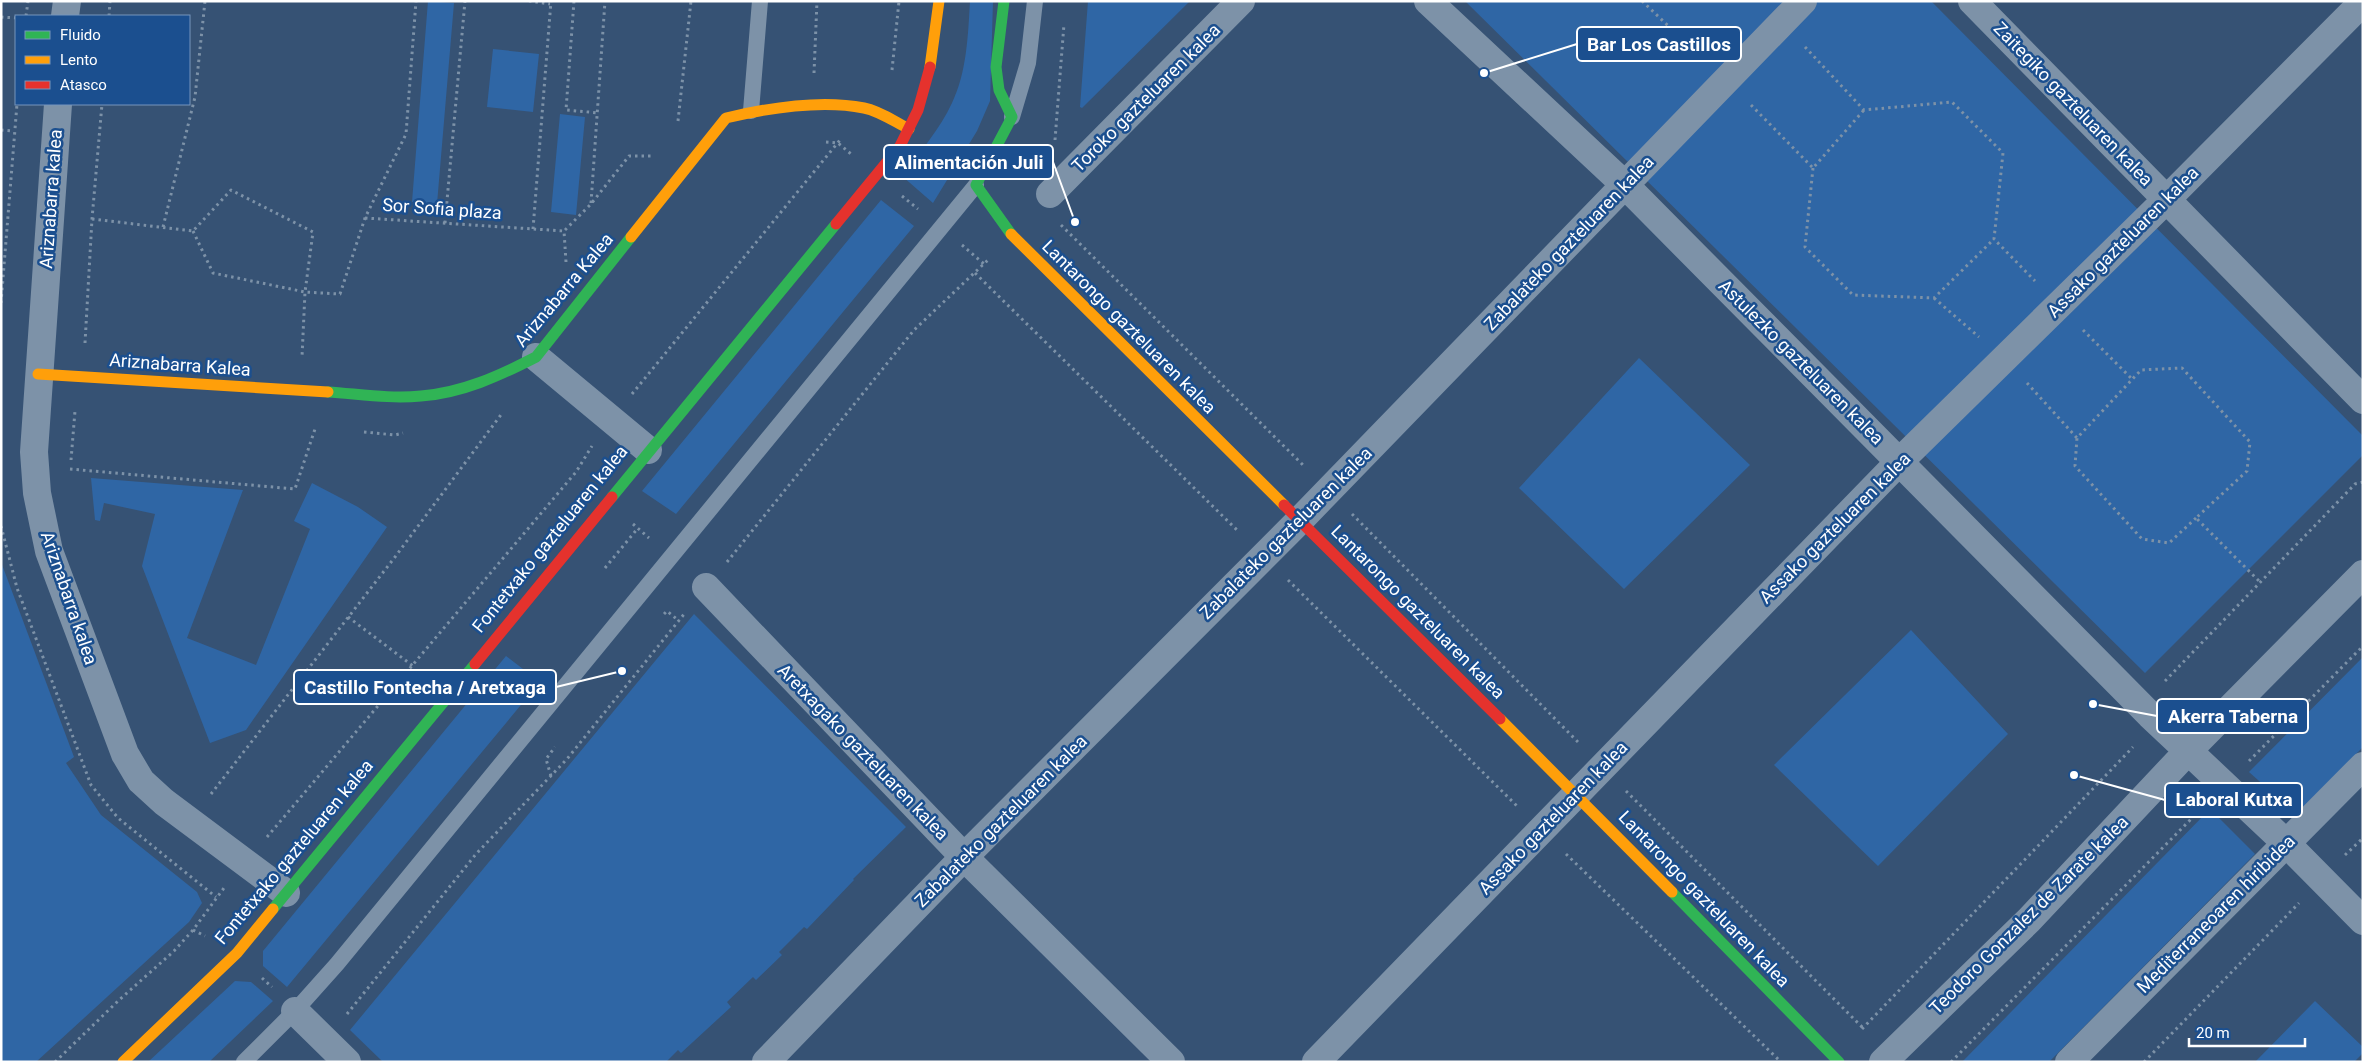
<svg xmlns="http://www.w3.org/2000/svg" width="2364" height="1063" font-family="Roboto,sans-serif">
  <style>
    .green { fill: #2f66a5 }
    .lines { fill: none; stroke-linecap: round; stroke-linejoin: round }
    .path { stroke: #7d92a8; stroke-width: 3; stroke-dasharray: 2.5 4; stroke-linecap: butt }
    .lane { stroke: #7d92a8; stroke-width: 16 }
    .street { stroke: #7d92a8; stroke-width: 28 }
    .fast { stroke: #30b455; stroke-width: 11 }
    .slow { stroke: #ff9f0a; stroke-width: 11 }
    .jam { stroke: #e5322d; stroke-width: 11 }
    .labels { text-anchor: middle; stroke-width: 5; stroke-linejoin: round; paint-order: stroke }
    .street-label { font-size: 18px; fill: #fff; stroke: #1b4f8f }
    .leader { fill: none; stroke: #fff; stroke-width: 2 }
    .callout-dot { fill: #fff; stroke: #1b4f8f; stroke-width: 2 }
    .callout { fill: #1b4f8f; stroke: #fff; stroke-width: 2 }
    .callout-label { font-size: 19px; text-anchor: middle; font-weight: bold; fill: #fff }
  </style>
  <rect width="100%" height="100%" fill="#365274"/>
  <!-- green -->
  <path class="green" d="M 428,1 L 454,3 L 437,204 L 412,202 Z
    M 970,1 L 993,1 L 990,101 L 977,131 L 933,203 L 902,176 C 919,153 940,129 952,103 C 967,72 968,35 970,1 Z
    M 1088,1 L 1190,1 L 1082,108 L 1080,107 Z
    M 1465,1 L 1931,1 L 2363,436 L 2363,455 L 2145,673 Z
    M 493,49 L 539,54 L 533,112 L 487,107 Z
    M 560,114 L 585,117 L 576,215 L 551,212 Z
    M 881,200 L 914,226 L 676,514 L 642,491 Z
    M 1639,358 L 1750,465 L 1624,589 L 1519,488 Z
    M 91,478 L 243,490 L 187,638 L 256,665 L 310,529 L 294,521 L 312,483 L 358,507 L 387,527 L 246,730 L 210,743 L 142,566 L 155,514 L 104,503 L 100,521 L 95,520 Z
    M 1,562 L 74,757 L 66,763 L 101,815 L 197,892 L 202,903 L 189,922 L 36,1062 L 1,1062 Z
    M 694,614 L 906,827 L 853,879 L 854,880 L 807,929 L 804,927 L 779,952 L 782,955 L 756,980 L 753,977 L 727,1002 L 731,1007 L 681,1053 L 678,1050 L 666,1062 L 383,1062 L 350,1030 Z
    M 1911,630 L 2008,734 L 1878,866 L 1774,765 Z
    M 506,656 L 540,682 L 287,987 L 263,966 L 263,951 Z
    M 2363,657 L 2363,747 L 2296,814 L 2249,772 Z
    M 2210,809 L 2255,854 L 2049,1062 L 1962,1062 Z
    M 235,981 L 251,982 L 273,1001 L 209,1062 L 148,1062 Z
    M 2315,1001 L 2363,1047 L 2363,1053 L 2354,1062 L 2255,1062 Z"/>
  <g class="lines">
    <!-- path -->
    <path class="path" d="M 529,1 L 550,4
      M 574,1 L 566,110 L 599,113
      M 1642,1 L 1701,57
      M 26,16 L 28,1
      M 109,16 L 110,1
      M 1,17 L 16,18
      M 1805,47 L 1864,110 L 1952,102 L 2003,153 L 1994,239 L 2035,281
      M 892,70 L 899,1
      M 814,73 L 817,1
      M 1751,105 L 1813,168 L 1864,110
      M 678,121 L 691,1
      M 1,130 L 13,131
      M 1055,140 L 1064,24
      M 826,142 L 838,143 L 851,154
      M 1813,168 L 1805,247 L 1853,295 L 1934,298 L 1994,239
      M 902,196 L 918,209
      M 591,203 L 605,1
      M 365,218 L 564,231
      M 92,219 L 193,231 L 231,190 L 313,232 L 305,292 L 302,357
      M 445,223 L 465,1
      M 1061,225 L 1305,467
      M 163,227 L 195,97 L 205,1
      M 533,229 L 551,1
      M 193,231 L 213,273 L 305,292 L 340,294 L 365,218 L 406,134 L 416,1
      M 962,245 L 984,264
      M 566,262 L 564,231 L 591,204 L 629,156 L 652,156
      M 975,273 L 1239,532
      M 1934,298 L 1979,337
      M 1,303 L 17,104
      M 2083,330 L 2132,379
      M 85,343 L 92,219 L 102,104
      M 2027,383 L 2077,438
      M 632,394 L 840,140
      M 364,432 L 395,435 L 403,433
      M 71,460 L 75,411
      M 70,469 L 295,489 L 316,426
      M 1352,514 L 1578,742
      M 2196,518 L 2169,543 L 2142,539 L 2075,466 L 2077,438 L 2141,370 L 2182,368 L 2250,442 L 2247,471 L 2196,518 L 2260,582
      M 633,524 L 649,538
      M 1,526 L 17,588 L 91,785 L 118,818 L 216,897
      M 727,562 L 914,330 L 989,259
      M 605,568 L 638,528
      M 1288,580 L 1517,806
      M 664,614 L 667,611 L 679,621
      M 348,617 L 413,666
      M 2165,681 L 2355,484 L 2363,482
      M 2249,761 L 2363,646
      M 551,776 L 546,759 L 555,747
      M 1626,791 L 1863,1028
      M 211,794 L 395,557 L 503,412
      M 267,837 L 576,472 L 592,446
      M 1566,854 L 1781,1062
      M 2345,855 L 2363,838
      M 193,930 L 205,936
      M 262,978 L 272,987
      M 347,1014 L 476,854 L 567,759 L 685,613
      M 1862,1029 L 2133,747
      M 55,1062 L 118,1001 L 174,951 L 193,930 L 224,888
      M 1951,1062 L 2200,810
      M 2144,1062 L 2299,903"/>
    <!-- lane -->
    <path class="lane" d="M 751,111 L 760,1
      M 1012,117 L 1028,63 L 1035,1
      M 244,1062 L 295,1011 L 337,964 L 976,185"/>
    <!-- street -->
    <path class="street" d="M 1428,1 L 1625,185 L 2150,715 L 2286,843 L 2363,921
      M 1972,1 L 2363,400
      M 65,16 L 67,1
      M 58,104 L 34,452 L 37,493 L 49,551 L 125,754 L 141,781 L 164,802 L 286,893
      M 1050,194 L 1241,1
      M 536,357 L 648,450
      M 706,587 L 964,857 L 1171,1062
      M 295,1011 L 347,1062
      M 766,1062 L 964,857 L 1300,520 L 1803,1
      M 1316,1062 L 1900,461 L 2167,199 L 2363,2
      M 1883,1062 L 2029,920 L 2188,751 L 2363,574
      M 2069,1062 L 2363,766"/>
    <!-- fast -->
    <path class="fast" d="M 1004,1 L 996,67 L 999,90 L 1012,117 L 976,185 L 1011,234
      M 328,392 C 359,394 390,399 421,396 C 462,393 499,376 536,357 L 631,237
      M 612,497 L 836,224
      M 1672,892 L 1839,1062
      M 273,909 L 475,664"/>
    <!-- slow -->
    <path class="slow" d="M 930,67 L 939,1
      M 1011,234 L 1284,505
      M 631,237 L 726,118 C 768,108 820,99 864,108 C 880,111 895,122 909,129
      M 38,374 L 328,392
      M 1500,719 L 1672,892
      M 123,1062 L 237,953 L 273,909"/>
    <!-- jam -->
    <path class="jam" d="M 836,224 L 900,146 L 918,110 L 930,67
      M 1284,505 L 1500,719
      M 475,664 L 612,497"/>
  </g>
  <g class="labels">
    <!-- street labels -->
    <g class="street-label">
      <text transform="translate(1146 98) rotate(-45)" y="6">Toroko gazteluaren kalea</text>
      <text transform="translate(2073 104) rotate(46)" y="6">Zaitegiko gazteluaren kalea</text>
      <text transform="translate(51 199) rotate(-86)" y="6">Ariznabarra kalea</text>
      <text transform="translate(442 209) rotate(4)" y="6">Sor Sofia plaza</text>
      <text transform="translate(2123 242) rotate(-45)" y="6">Assako gazteluaren kalea</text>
      <text transform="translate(1569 243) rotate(-46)" y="6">Zabalateko gazteluaren kalea</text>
      <text transform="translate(564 290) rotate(-50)" y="6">Ariznabarra Kalea</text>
      <text transform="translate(1129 327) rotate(45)" y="6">Lantarongo gazteluaren kalea</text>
      <text transform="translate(1801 362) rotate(45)" y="6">Astulezko gazteluaren kalea</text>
      <text transform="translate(180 365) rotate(4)" y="6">Ariznabarra Kalea</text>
      <text transform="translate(1835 528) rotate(-45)" y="6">Assako gazteluaren kalea</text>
      <text transform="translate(1286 533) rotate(-45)" y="6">Zabalateko gazteluaren kalea</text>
      <text transform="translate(550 539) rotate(-51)" y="6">Fontetxako gazteluaren kalea</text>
      <text transform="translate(69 598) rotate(71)" y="6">Ariznabarra kalea</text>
      <text transform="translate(1418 612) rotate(45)" y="6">Lantarongo gazteluaren kalea</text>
      <text transform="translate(863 752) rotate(46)" y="6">Aretxagako gazteluaren kalea</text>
      <text transform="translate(1553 818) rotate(-46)" y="6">Assako gazteluaren kalea</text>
      <text transform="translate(1001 821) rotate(-45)" y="6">Zabalateko gazteluaren kalea</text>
      <text transform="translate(294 852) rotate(-50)" y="6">Fontetxako gazteluaren kalea</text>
      <text transform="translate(1704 899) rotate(46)" y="6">Lantarongo gazteluaren kalea</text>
      <text transform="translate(2216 914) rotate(-45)" y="6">Mediterraneoaren hiribidea</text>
      <text transform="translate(2029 915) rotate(-45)" y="6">Teodoro Gonzalez de Zarate kalea</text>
    </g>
  </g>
  <!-- callouts -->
  <path class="leader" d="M1484 73L1577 44M1075 222L1053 162M622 671L556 687M2093 704L2157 716M2074 775L2165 800"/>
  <g class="callout-dot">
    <circle cx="1484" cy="73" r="5"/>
    <circle cx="1075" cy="222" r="5"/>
    <circle cx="622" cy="671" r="5"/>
    <circle cx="2093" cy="704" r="5"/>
    <circle cx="2074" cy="775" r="5"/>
  </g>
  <g class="callout">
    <rect x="1577" y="27" width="164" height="34" rx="5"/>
    <rect x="884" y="145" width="169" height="34" rx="5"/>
    <rect x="294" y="670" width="262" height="34" rx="5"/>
    <rect x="2157" y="699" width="151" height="34" rx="5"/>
    <rect x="2165" y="783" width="137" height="34" rx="5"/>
  </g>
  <g class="callout-label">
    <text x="1659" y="51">Bar Los Castillos</text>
    <text x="969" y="169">Alimentación Juli</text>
    <text x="425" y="694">Castillo Fontecha / Aretxaga</text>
    <text x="2233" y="723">Akerra Taberna</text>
    <text x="2234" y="806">Laboral Kutxa</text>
  </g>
  <!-- border -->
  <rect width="2364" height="1063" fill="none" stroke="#ffffff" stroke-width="5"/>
  <!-- legend -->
  <rect x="15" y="15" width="175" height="90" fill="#1b4f8f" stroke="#7695bc"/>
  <rect x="25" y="31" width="25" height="8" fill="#30b455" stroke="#7695bc"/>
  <text x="60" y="40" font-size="15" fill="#ffffff">Fluido</text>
  <rect x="25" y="56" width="25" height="8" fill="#ff9f0a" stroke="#7695bc"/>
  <text x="60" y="65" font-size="15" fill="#ffffff">Lento</text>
  <rect x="25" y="81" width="25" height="8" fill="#e5322d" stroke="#7695bc"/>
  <text x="60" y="90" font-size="15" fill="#ffffff">Atasco</text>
  <!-- scale -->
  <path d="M2189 1038v8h116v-8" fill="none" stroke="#ffffff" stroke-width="2.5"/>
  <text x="2196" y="1038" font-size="15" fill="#ffffff" stroke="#1b4f8f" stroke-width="4" paint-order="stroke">20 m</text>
</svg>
